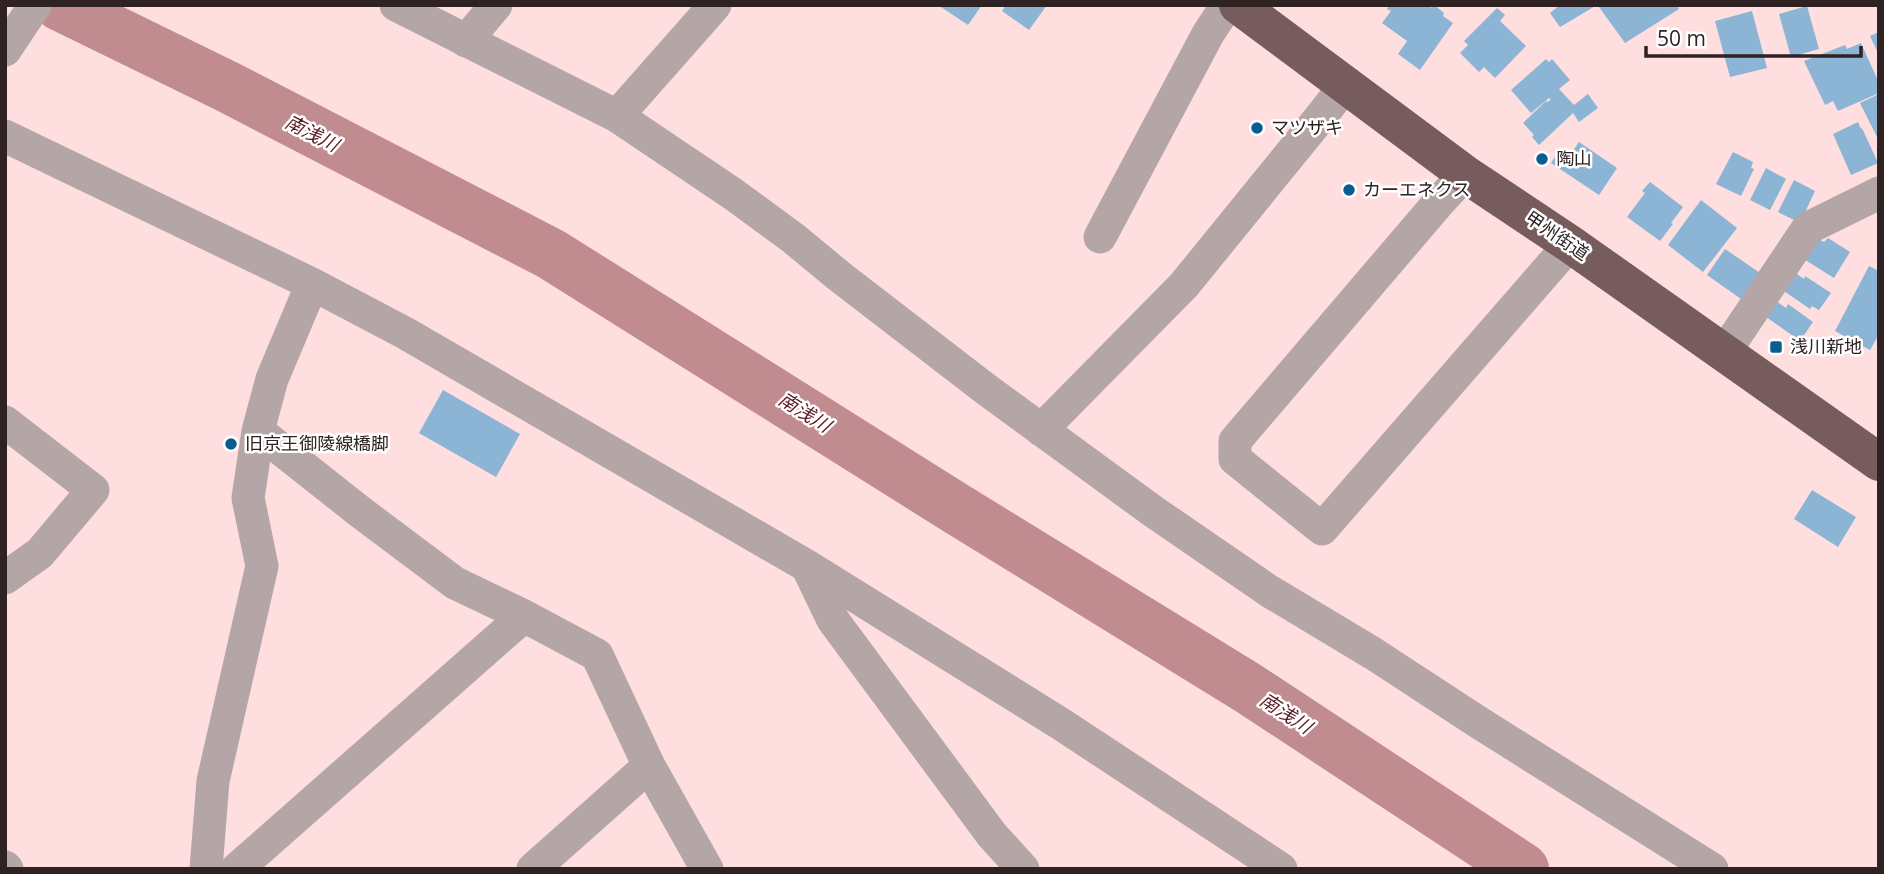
<svg xmlns="http://www.w3.org/2000/svg" width="1884" height="874" font-family="'Open Sans','Noto Sans JP',sans-serif">
  <style>
    .lines { fill: none; stroke-linecap: round; stroke-linejoin: round }
    .river { stroke: #c18c8f; stroke-width: 52 }
    .building { fill: #8bb4d5 }
    .minor { stroke: #b4a6a6; stroke-width: 33 }
    .highway { stroke: #775c5d; stroke-width: 38 }
    .poi-dot { fill: #095e90; stroke: #fff; stroke-width: 2.5 }
    .labels { text-anchor: middle; stroke-width: 5; stroke-linejoin: round; paint-order: stroke }
    .poi-label { font-size: 18px; fill: #2e2222; stroke: #fff; text-anchor: start }
    .street-label { font-size: 18px; fill: #2e2222; stroke: #fff }
    .water-label { font-size: 19px; font-style: italic; fill: #591822; stroke: #fff }
  </style>
  <rect width="100%" height="100%" fill="#fededf"/>
  <g class="lines">
    <!-- river -->
    <path class="river" d="M 60,5 L 228,87 L 551,254 L 957,509 L 1248,688 L 1523,869"/>
  </g>
  <!-- building -->
  <path class="building" d="M 938,5 L 982,5 L 968,25 Z
    M 1006,5 L 1047,5 L 1029,30 L 1002,11 Z
    M 1389,5 L 1428,5 L 1432,8 L 1434,5 L 1444,13 L 1443,16 L 1453,23 L 1420,70 L 1398,54 L 1407,41 L 1382,23 L 1391,11 L 1387,9 Z
    M 1560,5 L 1597,5 L 1560,27 L 1550,13 Z
    M 1602,5 L 1677,5 L 1679,9 L 1625,43 L 1599,7 Z
    M 1807,6 L 1819,49 L 1791,57 L 1779,14 Z
    M 1497,8 L 1505,15 L 1500,21 L 1526,46 L 1495,78 L 1484,67 L 1479,72 L 1460,53 L 1468,45 L 1464,41 Z
    M 1752,11 L 1767,68 L 1730,77 L 1715,21 Z
    M 1879,32 L 1879,55 L 1870,36 Z
    M 1861,43 L 1879,83 L 1879,93 L 1838,111 L 1833,101 L 1825,105 L 1804,61 L 1845,45 L 1847,49 Z
    M 1546,59 L 1549,62 L 1552,59 L 1570,80 L 1559,89 L 1574,105 L 1588,94 L 1598,108 L 1579,122 L 1573,113 L 1539,145 L 1532,137 L 1534,135 L 1523,123 L 1546,101 L 1548,102 L 1551,99 L 1549,98 L 1531,113 L 1511,90 Z
    M 1879,94 L 1879,141 L 1860,103 Z
    M 1858,122 L 1861,129 L 1862,128 L 1878,163 L 1851,175 L 1833,134 Z
    M 1579,142 L 1617,168 L 1599,195 L 1551,163 L 1559,151 L 1569,157 Z
    M 1733,152 L 1753,162 L 1751,168 L 1754,169 L 1741,196 L 1716,184 Z
    M 1766,168 L 1786,179 L 1770,210 L 1750,200 Z
    M 1794,180 L 1815,191 L 1800,223 L 1778,212 Z
    M 1650,182 L 1683,207 L 1671,223 L 1673,224 L 1660,241 L 1627,217 L 1645,193 L 1642,191 Z
    M 1701,200 L 1737,228 L 1703,272 L 1668,245 Z
    M 1815,237 L 1824,242 L 1828,238 L 1850,252 L 1834,278 L 1802,258 Z
    M 1725,249 L 1763,275 L 1744,301 L 1707,275 Z
    M 1869,266 L 1879,271 L 1879,334 L 1870,350 L 1835,331 Z
    M 1790,269 L 1804,279 L 1805,276 L 1831,293 L 1819,310 L 1812,306 L 1810,309 L 1778,287 Z
    M 1773,299 L 1786,308 L 1788,304 L 1813,322 L 1800,341 L 1762,314 Z
    M 443,390 L 520,434 L 496,477 L 419,433 Z
    M 1812,490 L 1856,517 L 1838,547 L 1794,519 Z"/>
  <g class="lines">
    <!-- minor -->
    <path class="minor" d="M 396,5 L 617,116 L 733,194 L 793,238 L 839,276 L 987,390 L 1154,512 L 1269,591 L 1374,654 L 1478,722 L 1712,869
      M 466,41 L 496,5
      M 5,50 L 35,5
      M 617,116 L 715,5
      M 5,136 L 312,284 L 405,333 L 807,566 L 1061,724 L 1281,869
      M 1465,174 L 1440,201 L 1235,441 L 1235,459 L 1322,529 L 1570,244
      M 1100,237 L 1208,34 L 1227,5
      M 1724,353 L 1808,228 L 1879,193
      M 5,422 L 93,490 L 40,553 L 5,578
      M 1041,430 L 1184,285 L 1323,114 L 1346,84
      M 258,431 L 359,511 L 455,583 L 524,616 L 597,655 L 649,766 L 707,869
      M 807,566 L 833,620 L 992,835 L 1023,869
      M 5,867 L 7,869
      M 206,869 L 213,781 L 262,566 L 248,498 L 258,431 L 272,379 L 312,284
      M 237,869 L 524,616
      M 533,869 L 649,766"/>
    <!-- highway -->
    <path class="highway" d="M 1238,5 L 1465,174 L 1570,244 L 1879,462"/>
  </g>
  <!-- markers -->
  <g class="poi-dot">
    <circle cx="1257" cy="128" r="7"/>
    <circle cx="1542" cy="159" r="7"/>
    <circle cx="1349" cy="190" r="7"/>
    <rect x="1769" y="340" width="14" height="14" rx="3.5"/>
    <circle cx="231" cy="444" r="7"/>
  </g>
  <g class="labels">
    <!-- poi labels -->
    <g class="poi-label">
      <text x="1271" y="134">マツザキ</text>
      <text x="1556" y="165">陶山</text>
      <text x="1363" y="196">カーエネクス</text>
      <text x="1790" y="353">浅川新地</text>
      <text x="245" y="450">旧京王御陵線橋脚</text>
    </g>
    <!-- street labels -->
    <g class="street-label">
      <text transform="translate(1557 236) rotate(34)" y="6">甲州街道</text>
    </g>
    <!-- water labels -->
    <g class="water-label">
      <text transform="translate(312 133) rotate(27)" y="7">南浅川</text>
      <text transform="translate(805 412) rotate(32)" y="7">南浅川</text>
      <text transform="translate(1286 713) rotate(33)" y="7">南浅川</text>
    </g>
  </g>
  <!-- border -->
  <rect width="1884" height="874" fill="none" stroke="#2e2222" stroke-width="14"/>
  <!-- scale -->
  <path d="M1646 46v10h215v-10" fill="none" stroke="#2e2222" stroke-width="3.5"/>
  <text x="1657" y="46" font-size="21" fill="#2e2222" stroke="#ffffff" stroke-width="5" paint-order="stroke">50 m</text>
</svg>
